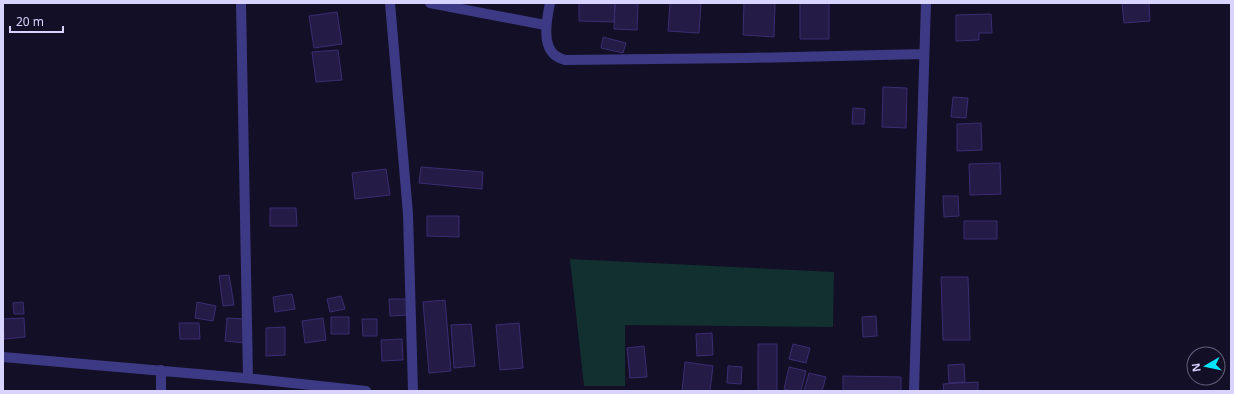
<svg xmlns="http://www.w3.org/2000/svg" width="1234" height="394" font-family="'Noto Sans',sans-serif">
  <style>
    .green { fill: #12302f }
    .building { fill: #241b47; stroke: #3b2d73 }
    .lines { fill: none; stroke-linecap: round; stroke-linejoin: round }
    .minor { stroke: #3d3a85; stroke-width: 10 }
  </style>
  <rect width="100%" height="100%" fill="#130f26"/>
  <!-- green -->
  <path class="green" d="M 570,259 L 834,272 L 833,327 L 625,325 L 625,386 L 584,386 Z"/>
  <!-- building -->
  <path class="building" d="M 579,3 L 615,3 L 614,22 L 579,21 Z
    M 615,3 L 638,3 L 637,30 L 614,29 Z
    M 670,3 L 701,3 L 699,33 L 668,31 Z
    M 744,3 L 775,3 L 774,37 L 743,35 Z
    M 800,3 L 829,3 L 829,39 L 800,39 Z
    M 1122,3 L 1149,3 L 1150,21 L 1124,23 Z
    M 337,12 L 342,44 L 314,48 L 309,16 Z
    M 991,14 L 992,33 L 979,33 L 979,40 L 956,41 L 956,15 Z
    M 603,37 L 626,43 L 623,53 L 601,48 Z
    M 338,50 L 342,80 L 316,82 L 312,52 Z
    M 883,87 L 907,88 L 906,128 L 882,127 Z
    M 953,97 L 968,98 L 966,118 L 951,117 Z
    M 853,108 L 865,109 L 864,124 L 852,124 Z
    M 981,123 L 982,150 L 957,151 L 957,124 Z
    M 1000,163 L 1001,194 L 970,195 L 969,164 Z
    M 421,167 L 483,172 L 482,189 L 419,183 Z
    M 386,169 L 390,195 L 355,199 L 352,173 Z
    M 943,196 L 958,196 L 959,216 L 944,217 Z
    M 270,208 L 296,208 L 297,226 L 270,226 Z
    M 427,216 L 459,216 L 459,237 L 427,236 Z
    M 964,221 L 997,221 L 997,239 L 964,239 Z
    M 229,275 L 234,305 L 223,306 L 219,276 Z
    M 941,277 L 968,277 L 970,340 L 943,340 Z
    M 292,294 L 295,309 L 275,312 L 273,297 Z
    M 341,296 L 345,309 L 330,312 L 327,299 Z
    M 389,299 L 407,299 L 407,315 L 390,316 Z
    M 445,300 L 451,371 L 429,373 L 423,302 Z
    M 23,302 L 24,314 L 14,314 L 13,303 Z
    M 197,302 L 216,306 L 213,321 L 195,318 Z
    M 876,316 L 877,336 L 863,337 L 862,317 Z
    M 331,317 L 349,317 L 349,334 L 331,334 Z
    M 24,318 L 25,337 L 4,339 L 3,319 Z
    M 227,318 L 247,319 L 245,343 L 225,341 Z
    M 323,318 L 326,340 L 305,343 L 302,321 Z
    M 362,319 L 377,319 L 377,336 L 363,336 Z
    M 179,323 L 199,323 L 200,339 L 180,339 Z
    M 519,323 L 523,368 L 500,370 L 496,325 Z
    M 471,324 L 475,366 L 454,368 L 451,325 Z
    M 285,327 L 285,355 L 266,356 L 266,328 Z
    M 712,333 L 713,355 L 697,356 L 696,334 Z
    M 402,339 L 403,360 L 382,361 L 381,340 Z
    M 758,344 L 777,344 L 777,391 L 758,391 Z
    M 793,344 L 810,348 L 806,363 L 789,359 Z
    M 644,346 L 647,377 L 630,378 L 627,348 Z
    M 685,362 L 713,366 L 710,391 L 682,391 Z
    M 964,364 L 965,382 L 949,383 L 948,365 Z
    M 728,366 L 742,367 L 741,384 L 727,383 Z
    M 789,367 L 806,371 L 801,391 L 792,391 L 784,389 Z
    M 809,373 L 826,377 L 822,391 L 804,391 Z
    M 843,376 L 901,377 L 901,391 L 843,391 Z
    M 978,382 L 978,391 L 944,391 L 943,384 Z"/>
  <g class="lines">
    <!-- minor -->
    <path class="minor" d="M 241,3 L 248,378
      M 390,3 L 408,214 L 413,391
      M 430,3 L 545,25
      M 550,3 C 547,18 541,46 556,56 C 559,58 562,59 565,60 L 747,58 L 924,54
      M 3,357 L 255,379 L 366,391
      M 161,370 L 161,391
      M 914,391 L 926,3"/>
  </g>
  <!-- border -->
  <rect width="1234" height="394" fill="none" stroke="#d9d4ff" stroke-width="8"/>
  <!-- north arrow -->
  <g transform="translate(1206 366) rotate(261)"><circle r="19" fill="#130f26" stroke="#625e7d"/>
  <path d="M0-3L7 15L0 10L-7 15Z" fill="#00e5ff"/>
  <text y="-6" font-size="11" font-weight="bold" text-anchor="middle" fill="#d9d4ff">N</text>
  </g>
  <!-- scale -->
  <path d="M10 26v6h53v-6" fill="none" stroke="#d9d4ff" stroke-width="2"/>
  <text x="16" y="26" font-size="12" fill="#d9d4ff" stroke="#130f26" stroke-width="3" paint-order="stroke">20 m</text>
</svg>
